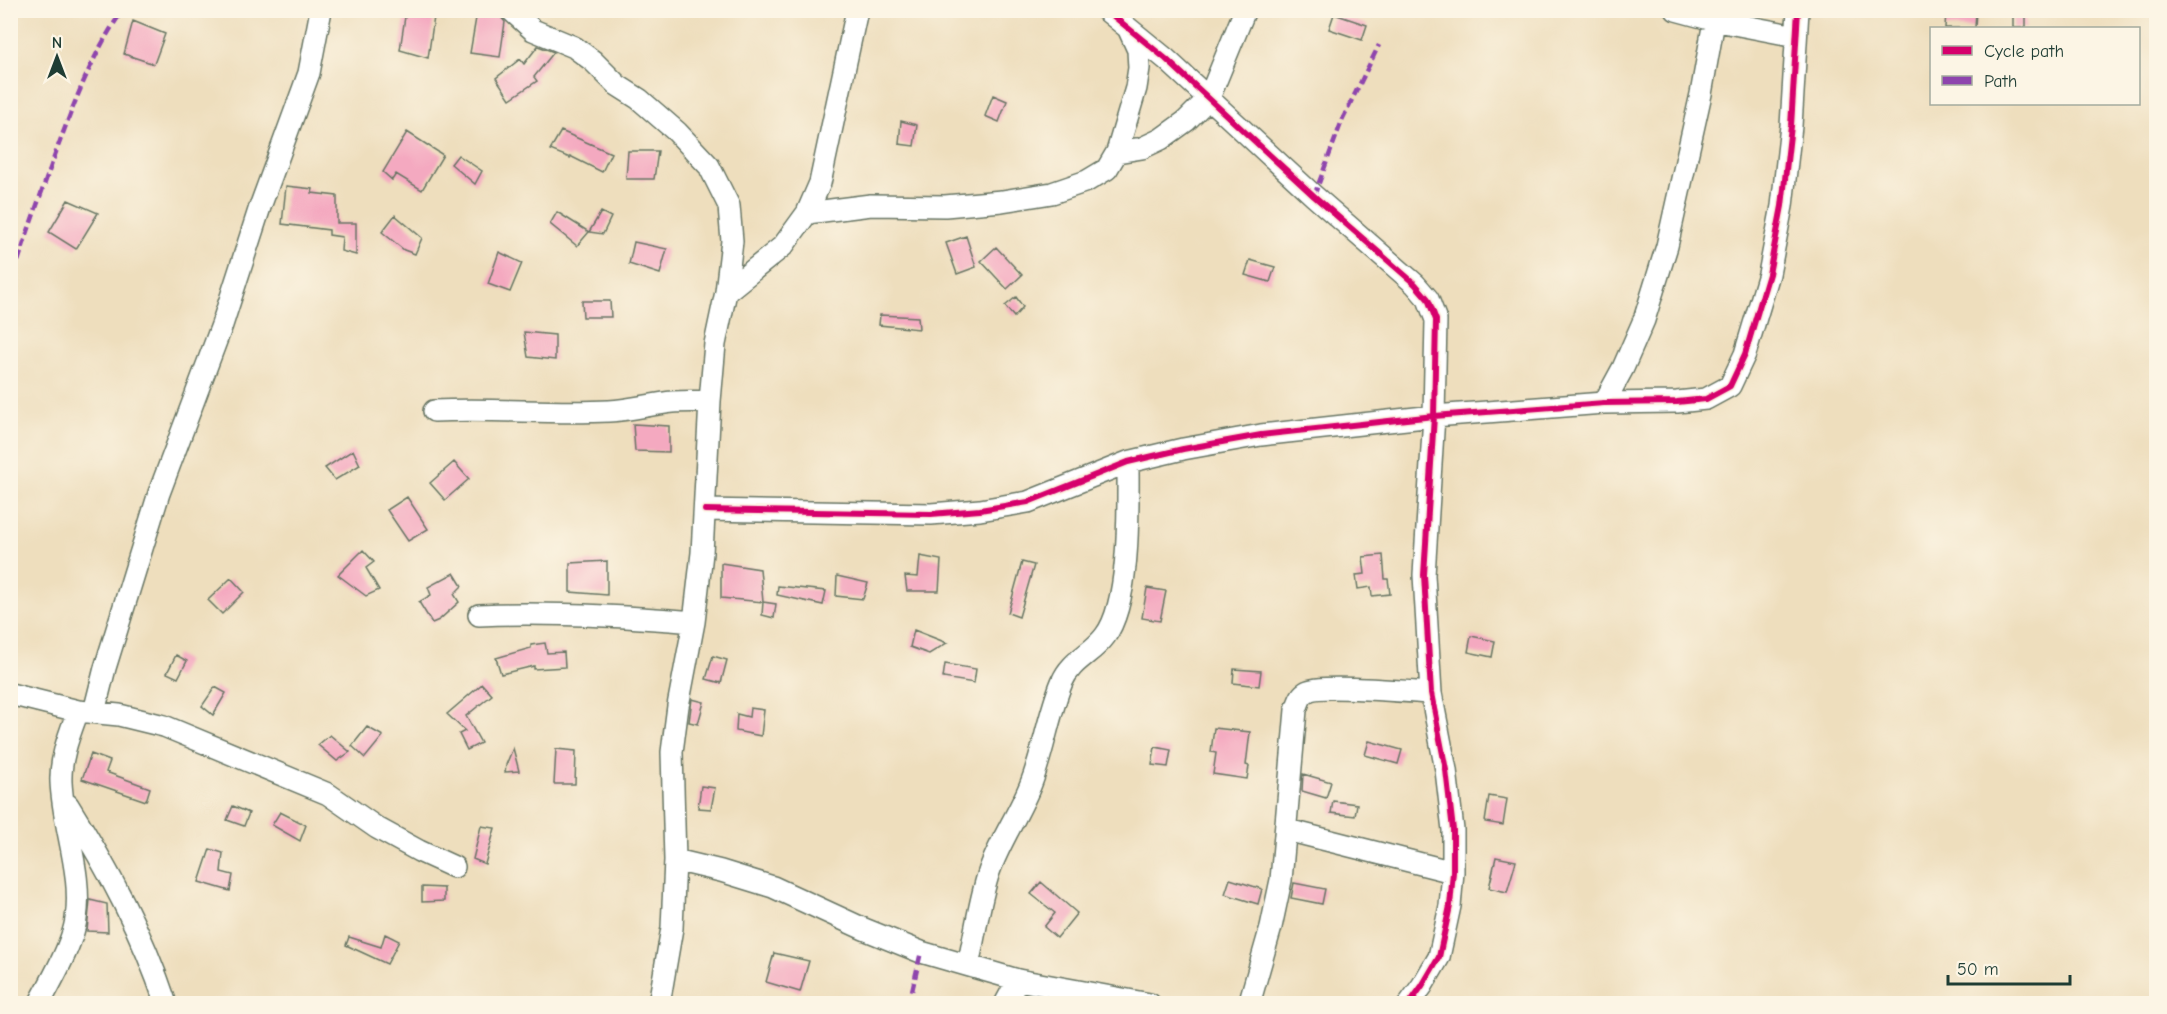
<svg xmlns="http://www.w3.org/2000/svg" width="2167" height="1014" font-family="'Comic Neue',sans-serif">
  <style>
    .building { fill: #f4a9c0 }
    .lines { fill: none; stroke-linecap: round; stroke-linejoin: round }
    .minor-casing { stroke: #677564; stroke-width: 24 }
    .minor { stroke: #fff; stroke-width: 21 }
    .quiet { stroke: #8e44ad; stroke-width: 4.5; stroke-dasharray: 9 4.5; stroke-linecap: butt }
    .cycleway-casing { stroke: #fcf5e5; stroke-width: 10 }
    .cycleway { stroke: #d6006c; stroke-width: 6 }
  </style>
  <rect width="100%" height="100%" fill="#fcf5e5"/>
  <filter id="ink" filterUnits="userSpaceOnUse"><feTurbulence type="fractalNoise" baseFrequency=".0167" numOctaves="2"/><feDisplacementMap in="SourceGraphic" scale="12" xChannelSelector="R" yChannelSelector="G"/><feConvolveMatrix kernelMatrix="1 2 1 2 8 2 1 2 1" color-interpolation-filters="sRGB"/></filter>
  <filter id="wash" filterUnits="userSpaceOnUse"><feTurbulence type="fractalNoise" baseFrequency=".008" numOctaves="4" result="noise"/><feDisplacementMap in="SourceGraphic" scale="24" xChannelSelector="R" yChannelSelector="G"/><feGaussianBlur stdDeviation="1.35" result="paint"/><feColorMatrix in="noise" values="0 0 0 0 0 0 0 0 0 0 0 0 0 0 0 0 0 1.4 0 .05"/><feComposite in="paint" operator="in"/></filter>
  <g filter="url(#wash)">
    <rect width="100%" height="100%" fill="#eedebd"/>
    <g id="blocks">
      <!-- building -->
      <path class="building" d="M 406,10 L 435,10 L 428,58 L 400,50 Z
        M 1946,10 L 1976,10 L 1975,28 L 1945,28 Z
        M 2013,10 L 2026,10 L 2026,28 L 2013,28 Z
        M 477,12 L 500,16 L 505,22 L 500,57 L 470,53 Z
        M 1334,14 L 1367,25 L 1362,40 L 1329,29 Z
        M 133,21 L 165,34 L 154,64 L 124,54 Z
        M 538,46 L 554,52 L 534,77 L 537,81 L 510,99 L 496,78 L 520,59 L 524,64 Z
        M 993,95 L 1007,101 L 999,122 L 985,116 Z
        M 901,121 L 917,125 L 914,146 L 899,144 Z
        M 561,131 L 611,153 L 602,172 L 570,156 L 570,158 L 550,150 Z
        M 407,132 L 443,155 L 422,190 L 396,174 L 392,180 L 383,172 Z
        M 628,151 L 658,151 L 654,179 L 626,179 Z
        M 458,155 L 482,171 L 475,184 L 451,164 Z
        M 286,186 L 313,189 L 312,193 L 337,196 L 337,223 L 356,223 L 356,255 L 341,251 L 342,237 L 329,235 L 329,230 L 282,224 Z
        M 68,200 L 98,213 L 76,249 L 49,232 Z
        M 557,212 L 589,232 L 577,246 L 550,224 Z
        M 601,212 L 611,217 L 603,234 L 589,232 Z
        M 395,215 L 422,238 L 415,254 L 404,250 L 382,232 Z
        M 966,236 L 976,267 L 957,274 L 946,243 Z
        M 634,242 L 667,249 L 660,274 L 629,264 Z
        M 996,247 L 1022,275 L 1007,289 L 981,261 Z
        M 499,252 L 522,263 L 510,292 L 488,284 Z
        M 1250,260 L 1275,267 L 1270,282 L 1245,275 Z
        M 1016,297 L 1023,307 L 1014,317 L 1005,306 Z
        M 582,301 L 610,301 L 611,317 L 583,317 Z
        M 880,315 L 918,317 L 919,329 L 879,325 Z
        M 524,332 L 555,335 L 555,360 L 528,357 Z
        M 633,424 L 669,426 L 669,452 L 635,451 Z
        M 353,450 L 360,465 L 335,480 L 325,468 Z
        M 454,462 L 469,479 L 445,500 L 430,483 Z
        M 407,497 L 428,529 L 408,541 L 387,510 Z
        M 363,550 L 374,562 L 366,568 L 379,590 L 366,596 L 338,575 Z
        M 1383,555 L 1385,579 L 1388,579 L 1390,594 L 1372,596 L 1371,587 L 1358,589 L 1356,575 L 1365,574 L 1363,557 Z
        M 920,556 L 941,560 L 939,591 L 907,591 L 905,576 L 918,577 Z
        M 607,561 L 607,595 L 570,592 L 570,563 Z
        M 1022,562 L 1034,565 L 1019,617 L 1008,613 Z
        M 721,563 L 760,569 L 763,602 L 721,598 Z
        M 454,573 L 462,586 L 454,594 L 459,602 L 439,620 L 432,623 L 419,602 L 431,595 L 428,587 Z
        M 837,576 L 868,583 L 863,599 L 836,596 Z
        M 231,578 L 244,592 L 222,614 L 208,600 Z
        M 778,586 L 826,591 L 823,605 L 777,595 Z
        M 1147,588 L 1166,591 L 1160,621 L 1142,618 Z
        M 763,602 L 776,604 L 774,618 L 762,615 Z
        M 914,630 L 947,643 L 929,654 L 910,647 Z
        M 1471,636 L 1495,641 L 1492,657 L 1468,652 Z
        M 545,643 L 547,653 L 564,652 L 565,667 L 534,669 L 534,666 L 501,674 L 496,658 L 531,648 L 531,645 Z
        M 176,655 L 187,661 L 178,678 L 167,673 Z
        M 713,656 L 727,660 L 721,683 L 706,679 Z
        M 945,664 L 976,669 L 974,683 L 943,678 Z
        M 1234,669 L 1261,671 L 1259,686 L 1233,683 Z
        M 482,684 L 492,695 L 466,716 L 481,743 L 467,750 L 459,734 L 465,731 L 447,714 Z
        M 215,687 L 226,693 L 213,715 L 202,706 Z
        M 692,699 L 704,702 L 698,724 L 689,722 Z
        M 750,708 L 764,710 L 761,736 L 736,731 L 737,714 L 749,717 Z
        M 367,727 L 383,736 L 365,758 L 352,746 Z
        M 1214,728 L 1250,732 L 1246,765 L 1249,766 L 1247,779 L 1213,774 L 1216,753 L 1211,752 Z
        M 330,735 L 350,752 L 337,761 L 318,745 Z
        M 1369,741 L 1402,750 L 1398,764 L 1365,755 Z
        M 1155,747 L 1171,750 L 1168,767 L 1152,765 Z
        M 513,748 L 519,771 L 505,772 L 506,765 Z
        M 556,749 L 576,751 L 575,784 L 554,784 Z
        M 91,754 L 110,761 L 106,772 L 150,788 L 146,801 L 82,779 Z
        M 1303,774 L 1331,782 L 1326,798 L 1302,791 Z
        M 701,786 L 715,788 L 711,809 L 698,808 Z
        M 1489,796 L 1507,799 L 1503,825 L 1485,822 Z
        M 1333,801 L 1357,804 L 1355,816 L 1331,813 Z
        M 233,806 L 249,813 L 244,826 L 227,820 Z
        M 280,812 L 306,825 L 300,841 L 272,825 Z
        M 481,826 L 495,828 L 485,864 L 473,859 Z
        M 210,849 L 223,853 L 221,872 L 233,875 L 230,891 L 199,882 Z
        M 1496,857 L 1516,861 L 1507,892 L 1489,888 Z
        M 1230,879 L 1262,889 L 1258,904 L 1225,894 Z
        M 1041,882 L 1077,913 L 1057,938 L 1044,927 L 1055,913 L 1031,894 Z
        M 1294,883 L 1325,889 L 1322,904 L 1291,898 Z
        M 422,887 L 444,888 L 444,901 L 422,902 Z
        M 90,900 L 107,904 L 108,932 L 87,931 Z
        M 385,934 L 399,941 L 387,964 L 346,945 L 349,937 L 381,947 Z
        M 774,953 L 809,961 L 800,992 L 766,982 Z"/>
    </g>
  </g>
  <g filter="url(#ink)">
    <use href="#blocks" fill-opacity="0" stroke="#677564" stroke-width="1.5"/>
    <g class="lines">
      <!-- minor casing -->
      <g class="minor-casing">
        <path id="minor" d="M 511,10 L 533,30 L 574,47 L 593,61 L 617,85 L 639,99 L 677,132 L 709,166 L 729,206 L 732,241 L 726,292 L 715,344 L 710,401 L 702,553 L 694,622 L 678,706 L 672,752 L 675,860 L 672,928 L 659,1004
          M 1106,10 L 1166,59 L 1314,196 L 1415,284 L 1428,299 L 1436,320 L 1434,416 L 1424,575 L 1431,693 L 1446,770 L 1453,830 L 1453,872 L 1450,906 L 1439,957 L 1422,986 L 1409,1004
          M 1676,10 L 1713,20 L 1796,36
          M 1117,152 L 1142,148 L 1161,139 L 1186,121 L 1209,98 L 1245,10
          M 807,213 L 871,205 L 945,206 L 1002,201 L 1052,193 L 1087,181 L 1107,169 L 1117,152 L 1136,88 L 1139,68 L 1138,50 L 1129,30
          M 726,292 L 783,246 L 807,213 L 820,183 L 857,10
          M 1604,403 L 1623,368 L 1644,320 L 1667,246 L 1701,94 L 1716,10
          M 434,411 C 493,408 551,414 609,411 C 631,410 652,404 673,402 C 685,401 698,402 710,401
          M 705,510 L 931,514 L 980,510 L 1028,502 L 1128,462 L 1183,449 L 1261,435 L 1434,416 L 1604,403 L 1677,402 L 1706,399 L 1730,386 L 1745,354 L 1769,274 L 1782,206 L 1791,126 L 1798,10
          M 479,615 C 552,612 622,616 694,622
          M 10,694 L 78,711 L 119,715 L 164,726 L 328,794 L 377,828 L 419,851 L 454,867
          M 94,712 L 105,668 L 159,493 L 222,325 L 260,207 L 309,73 L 321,10
          M 68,805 C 108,869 142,932 166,1004
          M 1287,830 L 1453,872
          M 675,860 L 721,871 L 773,887 L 864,929 L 921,952 L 1018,980 L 1150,1004
          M 968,965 C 975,935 979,902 989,872 C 1000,840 1020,813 1032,781 C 1044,749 1049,713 1062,682 C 1071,660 1092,654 1105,636 C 1131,602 1128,505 1128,462
          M 39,1004 C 51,982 73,943 76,919 C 83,873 63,828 61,782 C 60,757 70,733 78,711
          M 1005,1004 L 1018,980
          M 1249,1004 L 1271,927 L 1281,880 L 1296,710 C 1299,702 1300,695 1308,691 C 1320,684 1412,692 1431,693"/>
      </g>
      <!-- minor -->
      <use href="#minor" class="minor"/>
      <!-- quiet -->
      <path class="quiet" d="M 1314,196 L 1343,118 L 1379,45
        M 10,287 C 24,241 40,196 56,152 C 74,103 93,52 123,10
        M 909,1004 L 921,952"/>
      <!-- cycleway casing -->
      <g class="cycleway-casing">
        <path id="cycleway" d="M 1106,10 L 1166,59 L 1314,196 L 1415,284 L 1428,299 L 1436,320 L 1434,416 L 1424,575 L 1431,693 L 1446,770 L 1453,830 L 1453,872 L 1450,906 L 1439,957 L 1422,986 L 1409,1004
          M 705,510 L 931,514 L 980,510 L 1028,502 L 1128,462 L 1183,449 L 1261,435 L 1434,416 L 1604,403 L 1677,402 L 1706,399 L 1730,386 L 1745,354 L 1769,274 L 1782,206 L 1791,126 L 1798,10"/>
      </g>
      <!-- cycleway -->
      <use href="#cycleway" class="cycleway"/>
    </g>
  </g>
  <!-- margin -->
  <rect width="2167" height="1014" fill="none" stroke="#fcf5e5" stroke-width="36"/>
  <!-- legend -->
  <rect x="1930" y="27" width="210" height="78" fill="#fcf5e5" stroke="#a4ab9e" stroke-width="1.5"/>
  <rect x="1942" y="46" width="30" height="9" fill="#d6006c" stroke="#a4ab9e" stroke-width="1.5"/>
  <text x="1984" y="57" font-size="18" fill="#1f3d34">Cycle path</text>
  <rect x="1942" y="76" width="30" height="9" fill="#8e44ad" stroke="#a4ab9e" stroke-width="1.5"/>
  <text x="1984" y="87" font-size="18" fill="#1f3d34">Path</text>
  <!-- north arrow -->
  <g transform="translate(57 57)" stroke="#fcf5e5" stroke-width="4.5" paint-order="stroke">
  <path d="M0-4.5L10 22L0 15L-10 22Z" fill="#1f3d34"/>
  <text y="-9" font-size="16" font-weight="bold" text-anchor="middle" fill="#1f3d34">N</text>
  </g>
  <!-- scale -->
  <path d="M1948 975v9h122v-9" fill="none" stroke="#1f3d34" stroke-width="3"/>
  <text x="1957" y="975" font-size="18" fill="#1f3d34" stroke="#fcf5e5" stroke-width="4.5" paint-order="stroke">50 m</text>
</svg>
